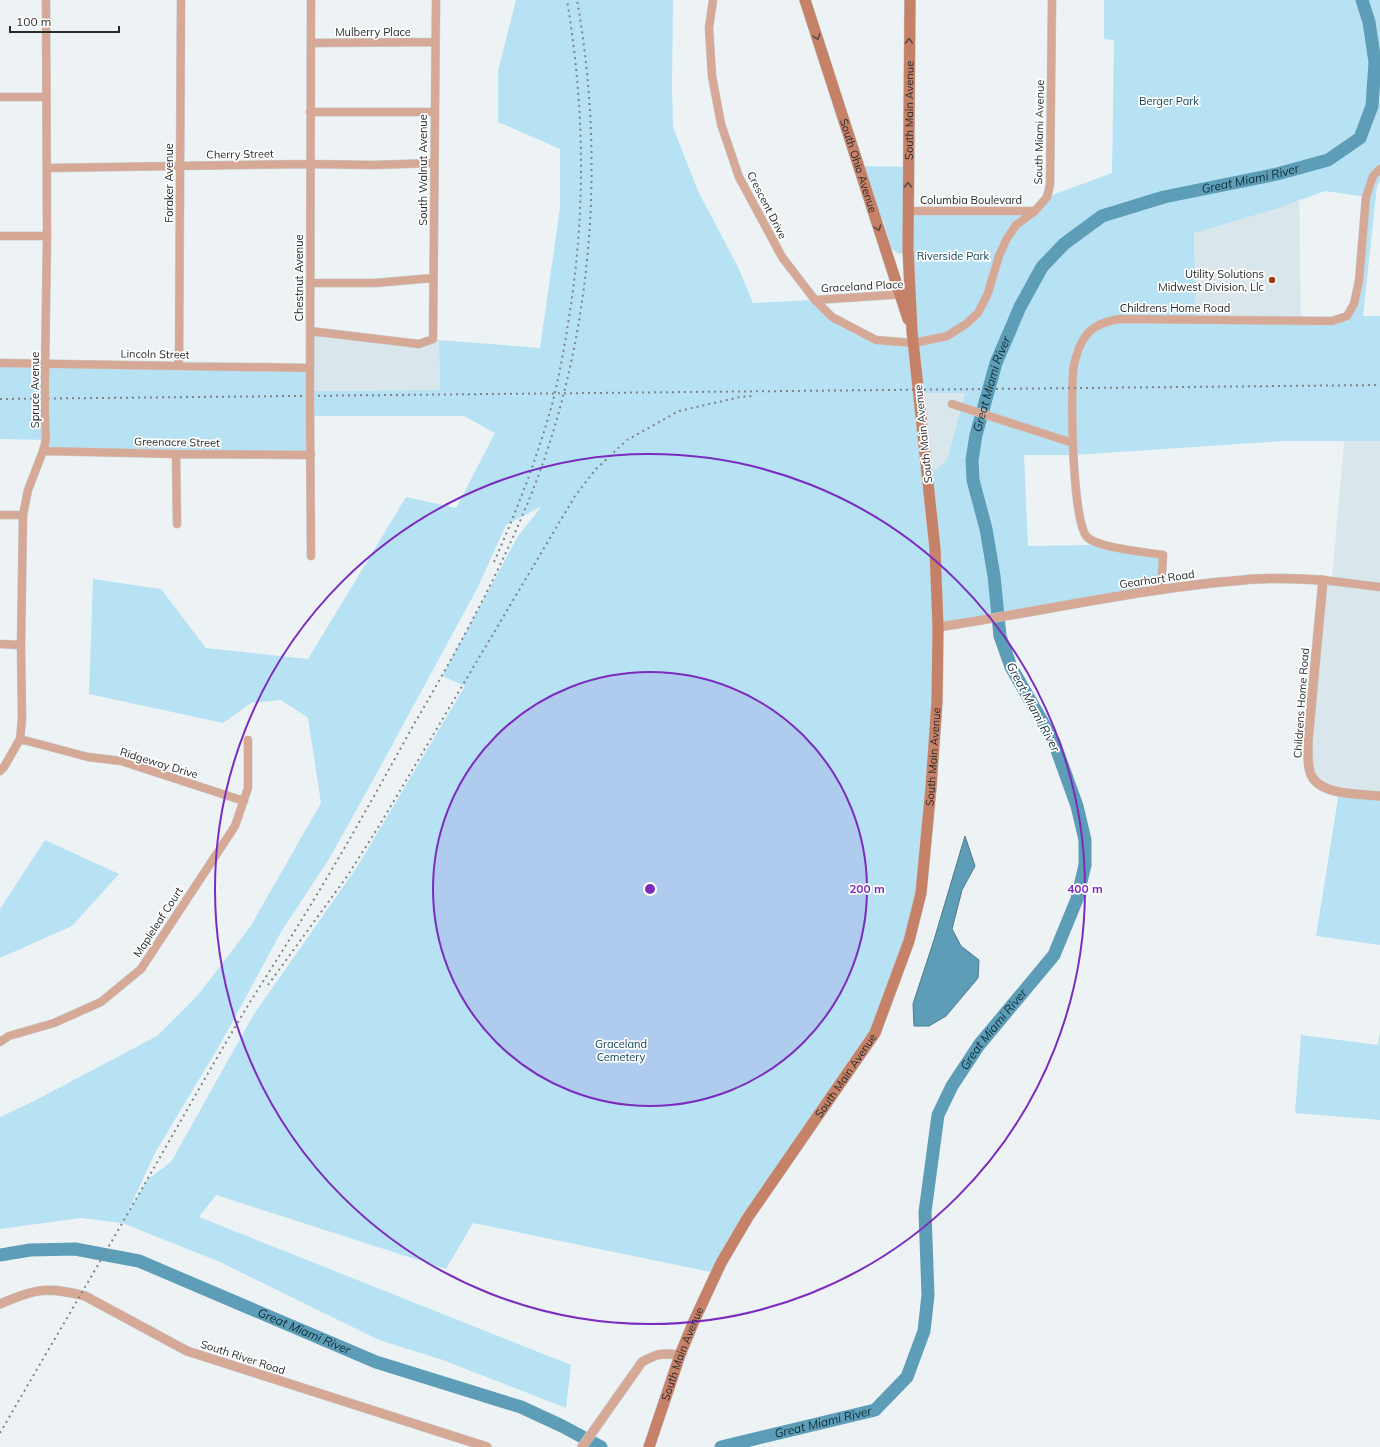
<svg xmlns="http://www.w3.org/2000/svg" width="1380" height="1447" font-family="Mulish,sans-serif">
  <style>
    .built { fill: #d9e7ed }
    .green { fill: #b7e2f4; fill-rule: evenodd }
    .water { fill: #5d9db7; stroke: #4d7a8d }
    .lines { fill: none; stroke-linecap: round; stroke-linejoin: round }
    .river { stroke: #5d9db7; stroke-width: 13 }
    .minor-casing { stroke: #cacfd1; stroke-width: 9 }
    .tertiary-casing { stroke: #cacfd1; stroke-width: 10 }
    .secondary-casing { stroke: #cacfd1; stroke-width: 12 }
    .minor { stroke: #d6a896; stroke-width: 8 }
    .tertiary { stroke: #d6a896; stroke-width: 9 }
    .secondary { stroke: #c68268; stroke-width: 11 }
    .rail { stroke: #808485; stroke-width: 2; stroke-dasharray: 2 4; stroke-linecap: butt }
    .minor-bridge-casing { stroke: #cacfd1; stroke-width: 9; stroke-linecap: butt }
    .minor-bridge { stroke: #d6a896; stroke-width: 8 }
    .oneway { stroke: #5f4940 }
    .ring { fill: none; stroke: #7b2cbf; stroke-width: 2 }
    .poi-dot { fill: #a13c09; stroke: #fff; stroke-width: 1.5 }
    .labels { text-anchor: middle; stroke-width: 3.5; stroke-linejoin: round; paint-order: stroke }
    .street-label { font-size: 11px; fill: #282a2b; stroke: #fff }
    .park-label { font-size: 11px; fill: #0f4659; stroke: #fff }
    .poi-label { font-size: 11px; fill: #282a2b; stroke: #fff; text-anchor: end }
    .water-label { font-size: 12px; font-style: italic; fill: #0e2d39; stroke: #fff }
    .centre { fill: #7b2cbf; stroke: #fff; stroke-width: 2 }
    .ring-label { font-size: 12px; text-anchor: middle; font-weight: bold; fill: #7b2cbf; stroke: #fff; stroke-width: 3.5; stroke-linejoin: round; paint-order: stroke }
  </style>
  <rect width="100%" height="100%" fill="#edf3f5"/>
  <!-- built -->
  <path class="built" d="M 1299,201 L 1301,320 L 1196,320 L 1194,233 Z
    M 310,331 L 419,344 L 433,339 L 439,340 L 440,390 L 310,391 Z
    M 919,393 L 965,393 L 947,460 L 928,476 Z
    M 1344,441 L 1380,441 L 1380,796 L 1323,787 L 1308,762 L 1323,580 L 1332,581 Z"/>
  <!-- green -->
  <path class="green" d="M 516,0 L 673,0 L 672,87 L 673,127 L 698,191 L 738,267 L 753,303 L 815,300 L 832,317 L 876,340 L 913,343 L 907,249 L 902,254 L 897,253 L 891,248 L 883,220 L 871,206 L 858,166 L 908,167 L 908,211 L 1035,211 L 1047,197 L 1112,173 L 1114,40 L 1104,39 L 1104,0 L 1380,0 L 1380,181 L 1377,186 L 1363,316 L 1380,316 L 1380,441 L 1282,441 L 1074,455 L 1024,455 L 1028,546 L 1091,545 L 1105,549 L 1154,556 L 1161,559 L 1161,590 L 938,627 L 921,893 L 875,1033 L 716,1273 L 473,1223 L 446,1269 L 216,1195 L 199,1217 L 571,1365 L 566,1408 L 443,1360 L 379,1340 L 220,1262 L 122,1223 L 81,1218 L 0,1229 L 0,1117 L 34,1101 L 157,1036 L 198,995 L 250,927 L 321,803 L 308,718 L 281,700 L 251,703 L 223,723 L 89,694 L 93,579 L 161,589 L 206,648 L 308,659 L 406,497 L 456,508 L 495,433 L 464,416 L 310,416 L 311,455 L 43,451 L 46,440 L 0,439 L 0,363 L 310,368 L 310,391 L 440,390 L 439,340 L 540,348 L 560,208 L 560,149 L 498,122 L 498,71 ZM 1325,191 L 1366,197 L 1359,281 L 1347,316 L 1332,321 L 1196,320 L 1194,233 L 1279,208 ZM 919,393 L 965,393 L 947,460 L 928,476 ZM 542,506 L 518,536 L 442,676 L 465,686 L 357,867 L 254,1014 L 171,1162 L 147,1180 L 126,1216 L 155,1153 L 222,1041 L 281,932 L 329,859 L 372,782 L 478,587 L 506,525 Z
    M 1339,792 L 1380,796 L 1380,945 L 1316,936 Z
    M 45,840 L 119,874 L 72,926 L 0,958 L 0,909 Z
    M 1380,1033 L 1380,1120 L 1295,1113 L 1301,1035 L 1378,1045 Z"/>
  <!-- water -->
  <path class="water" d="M 965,836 L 975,866 L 962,890 L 952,929 L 961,946 L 979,960 L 978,978 L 946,1016 L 929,1026 L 914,1026 L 913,1004 L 934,940 Z"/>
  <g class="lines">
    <!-- river -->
    <g class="river">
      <path id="s1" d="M 0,1255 L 30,1250 L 75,1249 L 139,1261 L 376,1362 L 521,1407 L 562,1426 L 601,1447"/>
      <path id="s2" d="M 721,1447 L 875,1410 L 907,1377 L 924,1331 L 928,1295 L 925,1212 L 938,1115 L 952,1086 L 979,1045 L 1054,955 L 1077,899 L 1085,865 L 1085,840 L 1077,806 L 1054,742 L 1011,667 L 1000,636 L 994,576 L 986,529 L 973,480 L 972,460 L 976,435 L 996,363 L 1020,307 L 1042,267 L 1064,244 L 1102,216 L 1164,197 L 1277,174 L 1328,160 L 1360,138 L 1372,106 L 1375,62 L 1369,22 L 1362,0"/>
    </g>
    <!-- minor casing -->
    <g class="minor-casing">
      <path id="minor" d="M 713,0 L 709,28 L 712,76 L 721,124 L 739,177 L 782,257 L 815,300 L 832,317 L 876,340 L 914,343 L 947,336 L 966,324 L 978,313 L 988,293 L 999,256 L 1006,240 L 1016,225 L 1035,211 L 1047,197 L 1050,185 L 1052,0
        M 311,43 L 435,42
        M 0,97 L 46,97
        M 310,112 L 435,112
        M 47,168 L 311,164 L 373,165 L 434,163
        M 908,211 L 1035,211
        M 0,236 L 47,236
        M 310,283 L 375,283 L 433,278
        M 815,300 L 906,294
        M 310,331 L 419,344 L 433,339 L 436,0
        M 0,363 L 310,368
        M 179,366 L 181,0
        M 45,375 L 47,236 L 46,0
        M 310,380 L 311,0
        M 952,404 L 1073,443
        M 310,411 L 311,556
        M 43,451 L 176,454 L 311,455
        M 176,454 L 177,524
        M 0,515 L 23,515
        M 1323,580 L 1380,587
        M 1161,590 L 1163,555 C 1146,552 1098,548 1087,537 C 1072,521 1070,390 1074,365 C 1076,356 1078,348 1083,340 C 1091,326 1104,322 1119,319 L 1332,321 L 1347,316 L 1354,304 L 1359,281 L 1366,197 L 1373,176 L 1380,169
        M 0,644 L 21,645
        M 20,739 L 88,757 L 121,761 L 244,801
        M 0,771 L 4,767 L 20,739 L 22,719 L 21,645 L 23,515 L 28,490 L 43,451 L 46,440 L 45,417
        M 0,1042 L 9,1036 L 54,1023 L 101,1002 L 141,969 L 235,826 L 248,788 L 248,740"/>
    </g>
    <!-- tertiary casing -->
    <g class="tertiary-casing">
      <path id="tertiary" d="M 938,627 C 1040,612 1141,588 1244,580 C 1270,577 1297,579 1323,580 L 1308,740 C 1308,751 1307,761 1310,772 C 1317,796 1360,794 1380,796
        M 0,1304 C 35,1289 47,1286 85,1296 L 187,1351 L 487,1447
        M 582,1447 L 642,1362 C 658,1353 662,1353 680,1355"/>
    </g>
    <!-- secondary casing -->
    <g class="secondary-casing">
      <g id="secondary">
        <path id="s3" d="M 805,0 L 908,319"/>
        <path id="s4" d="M 649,1447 L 680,1355 L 694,1321 L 721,1263 L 748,1217 L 875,1033 L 909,941 L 921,893 L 931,787 L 937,701 L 938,627 L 935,549 L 912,331 L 908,249 L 910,0"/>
      </g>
    </g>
    <!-- minor -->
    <use href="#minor" class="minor"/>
    <!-- tertiary -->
    <use href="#tertiary" class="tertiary"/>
    <!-- secondary -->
    <use href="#secondary" class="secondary"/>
    <!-- rail -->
    <path class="rail" d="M 0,399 L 1380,385
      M 494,562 C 517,510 538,456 553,401 C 559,376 564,350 568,324 C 586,214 585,110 567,0
      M 268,985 L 348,875 L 379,826 L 575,496 L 596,469 L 627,440 L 679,411 L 740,397 L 752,396
      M 0,1433 C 41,1362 83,1291 124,1220 C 165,1149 205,1077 247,1007 C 265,978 284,949 302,919 C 341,856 377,791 413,726 C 462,642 510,555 543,463 C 594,316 604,153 577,0"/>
    <!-- minor-bridge casing -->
    <g class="minor-bridge-casing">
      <path id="minor-bridge" d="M 45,375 L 45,417
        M 310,411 L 310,380"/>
    </g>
    <!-- minor-bridge -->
    <use href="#minor-bridge" class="minor-bridge"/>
  </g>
  <!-- one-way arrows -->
  <defs><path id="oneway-chevron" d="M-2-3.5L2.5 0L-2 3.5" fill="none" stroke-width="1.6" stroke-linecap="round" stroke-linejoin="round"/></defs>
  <g class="oneway">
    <use href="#oneway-chevron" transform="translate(817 37) rotate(72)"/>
    <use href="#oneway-chevron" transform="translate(909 41) rotate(-90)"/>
    <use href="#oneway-chevron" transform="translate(908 185) rotate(-89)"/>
    <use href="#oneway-chevron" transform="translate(878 228) rotate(72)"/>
  </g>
  <!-- distance rings -->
  <circle cx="650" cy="889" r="217" fill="#7b2cbf" fill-opacity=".12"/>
  <g class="ring">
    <circle cx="650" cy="889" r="217"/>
    <circle cx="650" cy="889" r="435"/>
  </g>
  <!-- markers -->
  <circle class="poi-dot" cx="1272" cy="280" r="4"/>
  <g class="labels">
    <!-- street labels -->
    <g class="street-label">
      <text x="373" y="36">Mulberry Place</text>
      <text dy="4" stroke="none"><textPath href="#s4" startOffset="1407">South Main Avenue</textPath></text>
      <text transform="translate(1039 132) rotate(-89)" y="4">South Miami Avenue</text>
      <text transform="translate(240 154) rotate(-1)" y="4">Cherry Street</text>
      <text dy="4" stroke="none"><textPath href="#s3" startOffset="174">South Ohio Avenue</textPath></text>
      <text transform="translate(423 170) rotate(-90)" y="4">South Walnut Avenue</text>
      <text transform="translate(169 183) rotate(-90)" y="4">Foraker Avenue</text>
      <text x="971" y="204">Columbia Boulevard</text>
      <text transform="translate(767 205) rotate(63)" y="4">Crescent Drive</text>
      <text transform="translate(299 278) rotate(-90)" y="4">Chestnut Avenue</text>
      <text transform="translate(862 286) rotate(-3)" y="4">Graceland Place</text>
      <text x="1175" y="312">Childrens Home Road</text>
      <text transform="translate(155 354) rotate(1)" y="4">Lincoln Street</text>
      <text transform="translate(35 390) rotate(-90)" y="4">Spruce Avenue</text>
      <text transform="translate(923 434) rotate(-96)" y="4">South Main Avenue</text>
      <text transform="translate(177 442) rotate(1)" y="4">Greenacre Street</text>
      <text transform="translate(1157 579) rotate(-8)" y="4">Gearhart Road</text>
      <text transform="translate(1301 703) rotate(-86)" y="4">Childrens Home Road</text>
      <text dy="4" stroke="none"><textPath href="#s4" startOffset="759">South Main Avenue</textPath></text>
      <text transform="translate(159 763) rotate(17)" y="4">Ridgeway Drive</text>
      <text transform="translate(158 922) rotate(-57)" y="4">Mapleleaf Court</text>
      <text dy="4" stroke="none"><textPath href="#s4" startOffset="423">South Main Avenue</textPath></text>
      <text dy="4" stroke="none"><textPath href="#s4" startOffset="99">South Main Avenue</textPath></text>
      <text transform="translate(243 1357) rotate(18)" y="4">South River Road</text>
    </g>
    <!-- park labels -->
    <g class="park-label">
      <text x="1169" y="105">Berger Park</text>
      <text x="953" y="260">Riverside Park</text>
      <text x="621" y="1048">Graceland<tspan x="621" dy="13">Cemetery</tspan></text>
    </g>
    <!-- poi labels -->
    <g class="poi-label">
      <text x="1264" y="278">Utility Solutions<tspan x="1264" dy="13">Midwest Division, Llc</tspan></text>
    </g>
    <!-- water labels -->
    <g class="water-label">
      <text dy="4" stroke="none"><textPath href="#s2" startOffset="1629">Great Miami River</textPath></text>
      <text dy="4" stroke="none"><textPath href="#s2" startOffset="1269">Great Miami River</textPath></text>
      <text transform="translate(1033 707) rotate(62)" y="4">Great Miami River</text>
      <text dy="4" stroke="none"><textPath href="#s2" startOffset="573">Great Miami River</textPath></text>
      <text dy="4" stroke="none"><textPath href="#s1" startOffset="320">Great Miami River</textPath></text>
      <text dy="4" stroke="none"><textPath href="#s2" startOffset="105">Great Miami River</textPath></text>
    </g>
  </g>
  <circle cx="650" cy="889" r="6" class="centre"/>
  <g class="ring-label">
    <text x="867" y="893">200 m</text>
    <text x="1085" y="893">400 m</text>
  </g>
  <!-- scale -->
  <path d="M10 26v6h109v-6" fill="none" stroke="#282a2b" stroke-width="2"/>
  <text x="16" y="26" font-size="12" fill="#282a2b" stroke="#ffffff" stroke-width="3" paint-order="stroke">100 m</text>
</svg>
